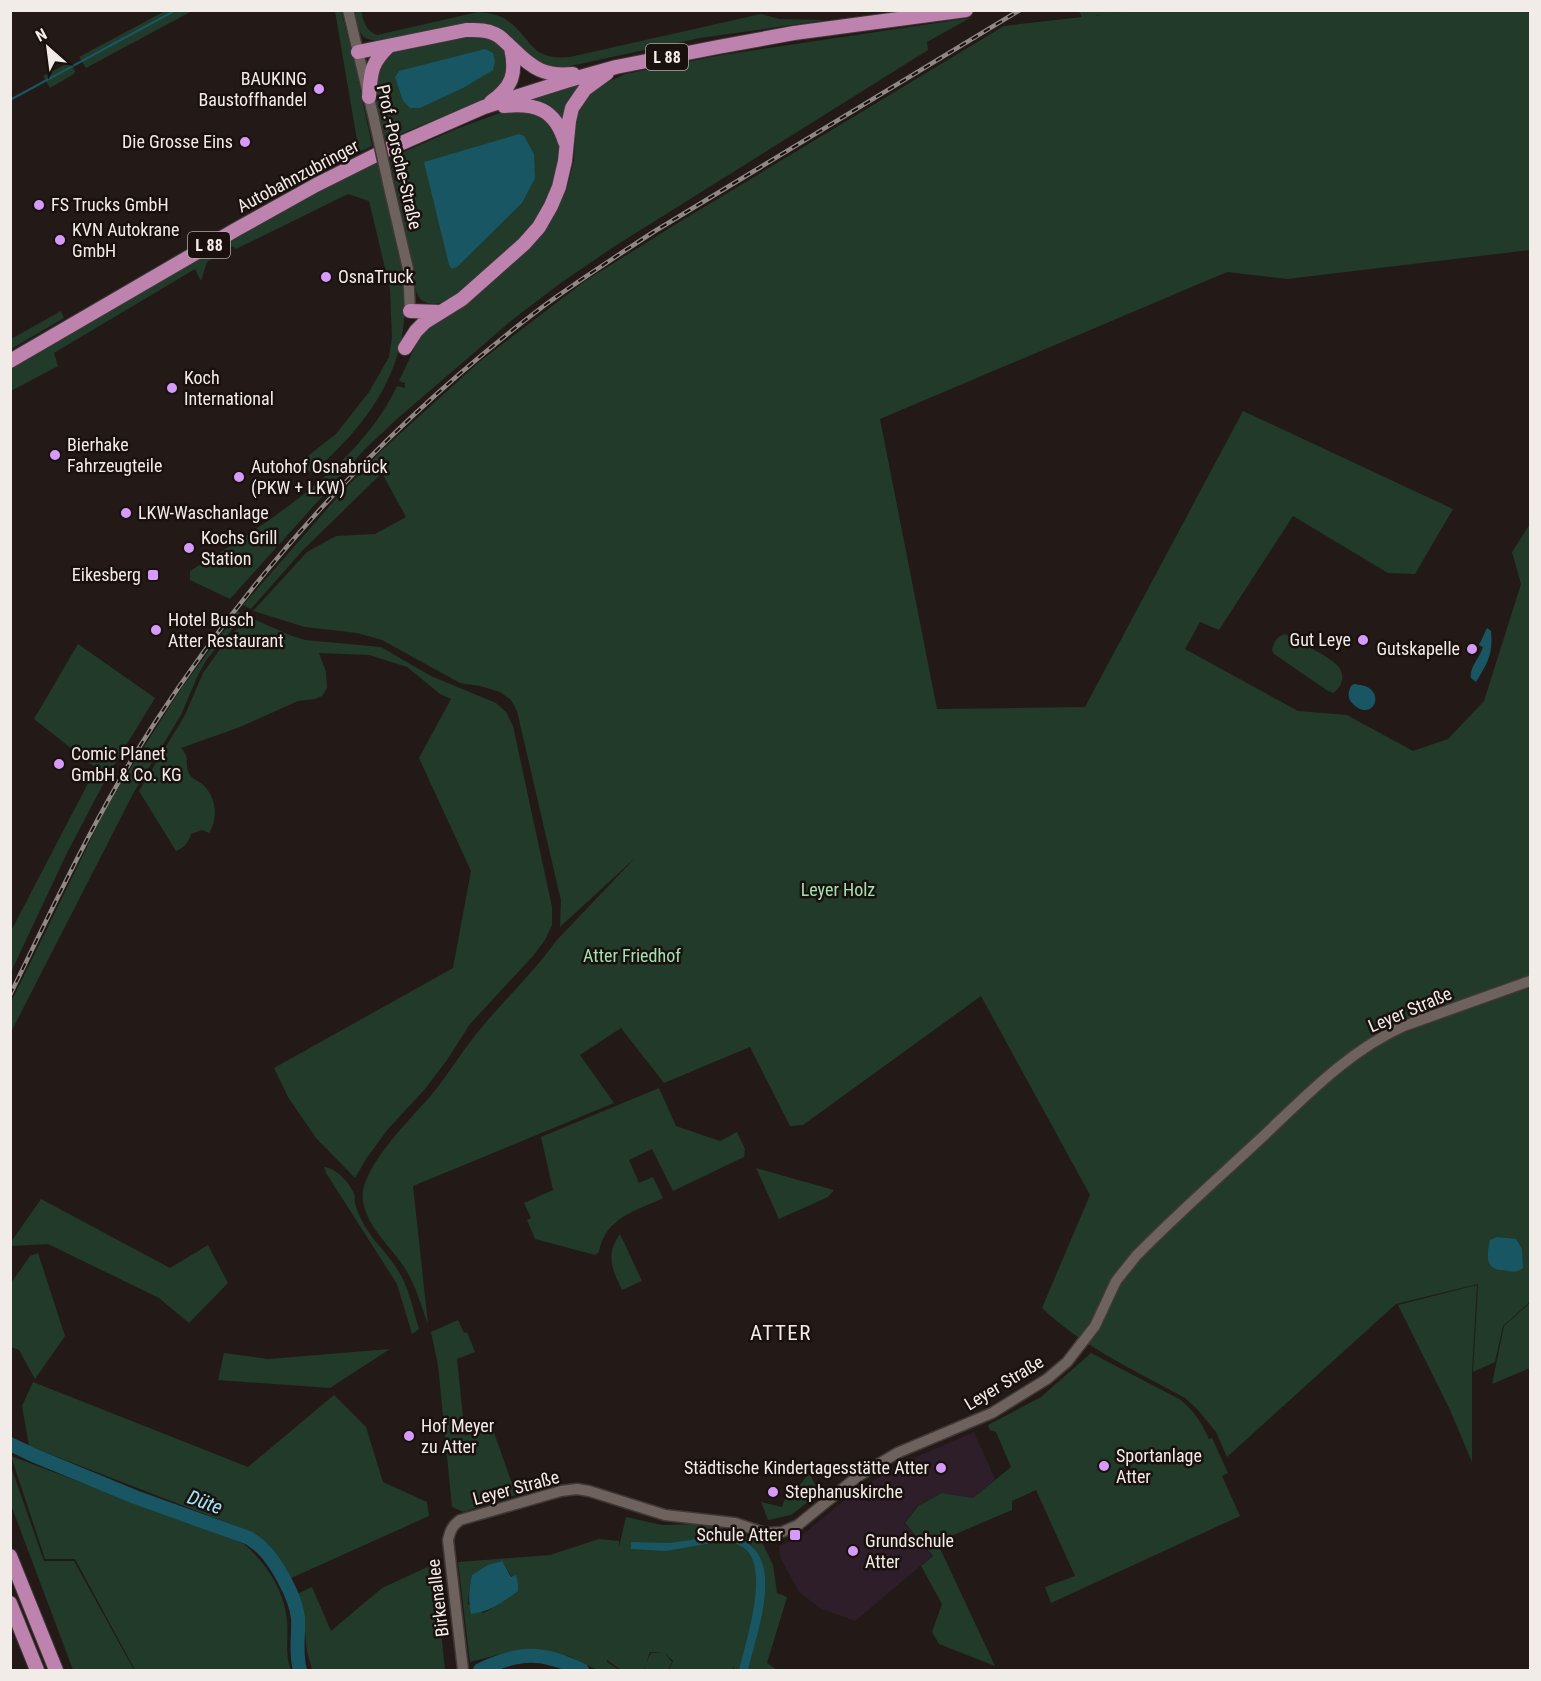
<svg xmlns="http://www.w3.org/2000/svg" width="1541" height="1681" font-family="'Roboto Condensed',sans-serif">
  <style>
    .education { fill: #2d1e2a }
    .green { fill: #213a29; fill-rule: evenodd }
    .water { fill: #195664 }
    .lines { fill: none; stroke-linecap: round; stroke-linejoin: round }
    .stream { stroke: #195664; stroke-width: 2 }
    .river { stroke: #195664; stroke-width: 14 }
    .secondary-casing { stroke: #3f3836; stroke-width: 13 }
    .highway-casing { stroke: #3f3836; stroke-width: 16 }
    .secondary { stroke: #6d625e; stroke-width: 10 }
    .highway { stroke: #be82af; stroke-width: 14 }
    .rail-casing { stroke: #8f8885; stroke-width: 4.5 }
    .rail { stroke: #1a110e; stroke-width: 2; stroke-dasharray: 7; stroke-linecap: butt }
    .secondary-bridge-casing { stroke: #3f3836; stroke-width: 13; stroke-linecap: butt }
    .secondary-bridge { stroke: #6d625e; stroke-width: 10 }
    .poi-dot { fill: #d69bfa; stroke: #1a110e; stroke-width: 2 }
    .labels { text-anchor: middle; stroke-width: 5; stroke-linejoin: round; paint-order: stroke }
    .shield { fill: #1a110e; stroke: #b1aaa7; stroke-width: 1.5 }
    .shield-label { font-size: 16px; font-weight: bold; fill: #f2ece9 }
    .poi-label { font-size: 18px; fill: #f2ece9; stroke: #1a110e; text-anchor: start }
    .street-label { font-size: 18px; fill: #f2ece9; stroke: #1a110e }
    .park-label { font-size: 18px; fill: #9fe3b4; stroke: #1a110e }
    .water-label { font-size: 20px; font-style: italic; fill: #9fe6f9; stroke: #1a110e }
    .quarter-label { font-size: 21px; letter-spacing: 1.5px; fill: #f2ece9; stroke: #1a110e }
  </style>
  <rect width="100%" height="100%" fill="#231a17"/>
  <!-- education -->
  <path class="education" d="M 974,1432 L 995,1479 L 973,1498 L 942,1493 L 917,1506 L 904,1523 L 932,1556 L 855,1621 L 820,1608 L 799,1592 L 780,1557 L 779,1546 L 800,1537 L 847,1498 L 898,1465 Z"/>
  <!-- green -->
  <path class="green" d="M 1078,10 L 1133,11 L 1094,16 L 1142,10 L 1530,11 L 1530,250 L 1287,279 L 1227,272 L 880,419 L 937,709 L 1085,707 L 1243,411 L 1453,509 L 1415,574 L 1388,573 L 1293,516 L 1219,630 L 1200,622 L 1185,649 L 1298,711 L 1347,715 L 1413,751 L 1448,739 L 1484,701 L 1521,584 L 1512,552 L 1530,524 L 1530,1302 L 1503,1326 L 1495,1362 L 1473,1372 L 1478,1284 L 1396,1304 L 1227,1457 L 1216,1432 L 1198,1410 L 1185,1398 C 1136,1371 1083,1347 1042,1308 L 1090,1195 L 981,996 L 803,1125 L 790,1126 L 750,1047 L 664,1083 L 621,1028 L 580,1055 L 614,1103 L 413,1186 L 428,1324 C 421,1306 416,1286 406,1270 C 392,1247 367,1228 363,1201 C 358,1169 413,1117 433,1093 C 450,1072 464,1048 482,1027 C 506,998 534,972 556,941 L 635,858 L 560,927 L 561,901 L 517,711 L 511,700 L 500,692 L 480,686 L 460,683 L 382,640 L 357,633 L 305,627 L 253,611 L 307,552 L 336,536 L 375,534 L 406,517 L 382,473 L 303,550 L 251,609 L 243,605 L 341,493 L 381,451 L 479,362 L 585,281 L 681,221 L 1004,26 L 1082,17 Z
    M 165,11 L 192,11 L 86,68 L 79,57 Z
    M 335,11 L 341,11 L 356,69 L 372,146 L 359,152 Z
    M 355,11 L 361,11 C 364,22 365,30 377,35 L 478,12 C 487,13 497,14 505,19 C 533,37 528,61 570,57 L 761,14 L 779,19 L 827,20 L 700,38 L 561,68 L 540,66 L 509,37 C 478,36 446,35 415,36 C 402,36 379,43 368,39 C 357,35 357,20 355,11 Z
    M 970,18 L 927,42 L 928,50 L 615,246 L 562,282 L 512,320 L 398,418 L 365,449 L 230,599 L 190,580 L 190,571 C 263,526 360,466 397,386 L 405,388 L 405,383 L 399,381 L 421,334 L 546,229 L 557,210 L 567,188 L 574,160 L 576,121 L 579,110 L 591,93 L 603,84 L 625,74 L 722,55 Z
    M 467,35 L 493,38 L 507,51 L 509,71 L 498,92 L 483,100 L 386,140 L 377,108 L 377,68 L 394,50 Z
    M 70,62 L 75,71 L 74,74 L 50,88 L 43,76 Z
    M 587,82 L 563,122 L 528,100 Z
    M 522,108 L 552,122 C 555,128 559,136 560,143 C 565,165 548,202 537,221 C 526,238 462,296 444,302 C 436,305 424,305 419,297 C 413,289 415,275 413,266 C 406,230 397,194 390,158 L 456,129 L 508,110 Z
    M 377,163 C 388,206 403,252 405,297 C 407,373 366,426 312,473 L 305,469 L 304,464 L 309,455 L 336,434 L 369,392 L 389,357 L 392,337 L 390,289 L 369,201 L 348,194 L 236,249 L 232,246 L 207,262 L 201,281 L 195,269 L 54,353 L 58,366 L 11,391 L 10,370 L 212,252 L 341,180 Z
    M 61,311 L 64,318 L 11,349 L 11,339 Z
    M 237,611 L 243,615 L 242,618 L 207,659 L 198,675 L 181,715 L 134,792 L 11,1032 L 11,1002 L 109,802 L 182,687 L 233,619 Z
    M 249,617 L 292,636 L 305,640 L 381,647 L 431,676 L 496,703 L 506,712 L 513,726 L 552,907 L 552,925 L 545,940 L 533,956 L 470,1024 L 447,1060 L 425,1089 L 388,1129 L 366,1159 L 355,1178 L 316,1138 L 288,1097 L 274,1068 L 453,968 L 471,871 L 419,758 L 451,699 L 440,694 L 407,667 L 369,655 L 319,653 L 326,672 L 327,688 L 322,696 L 315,699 L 298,701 L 240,727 L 181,748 C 190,758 185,761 188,771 C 190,778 197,780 202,784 C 216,796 219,817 209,833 L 202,830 L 191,834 C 188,843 185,847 176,851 L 139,791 L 185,715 L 203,673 L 225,642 Z
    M 1285,634 C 1298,641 1328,656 1337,665 C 1346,674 1343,687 1333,693 L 1328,691 L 1274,654 L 1272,650 C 1274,642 1277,636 1285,634 Z
    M 78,644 L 155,698 L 108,775 L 67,853 L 11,972 L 11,931 L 96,768 L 34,719 Z
    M 659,1088 L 676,1126 L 720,1141 L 737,1132 L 745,1149 L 744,1157 L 673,1191 L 652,1149 L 629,1160 L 639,1183 L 653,1177 L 663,1198 C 635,1211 605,1218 599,1252 L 595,1255 L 535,1239 L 527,1220 L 531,1218 L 524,1203 L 553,1190 L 541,1137 Z
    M 324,1167 C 336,1168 350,1183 354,1194 C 356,1198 354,1198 355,1203 C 357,1212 362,1221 366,1228 C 375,1243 388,1254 397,1269 C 409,1286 413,1310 419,1329 L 412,1334 L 397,1284 L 326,1173 Z
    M 756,1168 L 834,1190 L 828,1197 L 779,1219 Z
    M 41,1199 L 170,1268 L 208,1245 L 228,1283 L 189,1323 L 159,1298 L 48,1244 L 11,1246 L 11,1242 Z
    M 620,1234 L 642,1281 L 622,1290 C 612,1269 605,1255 620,1234 Z
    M 38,1253 L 65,1336 L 35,1379 L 19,1350 L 11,1347 L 11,1283 L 30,1256 Z
    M 1477,1285 L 1472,1372 L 1472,1462 L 1450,1410 L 1398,1305 Z
    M 1530,1303 L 1530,1368 L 1492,1384 L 1504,1326 Z
    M 458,1320 L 464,1333 L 467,1332 L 475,1352 L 457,1359 L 465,1436 L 491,1424 L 516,1495 L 463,1512 L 452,1507 L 438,1365 L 431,1332 Z
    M 390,1349 L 330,1388 L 218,1380 L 224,1353 L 268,1359 Z
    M 1091,1353 L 1181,1400 C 1194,1411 1202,1423 1209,1439 L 1212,1438 L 1228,1473 L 1222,1476 L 1240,1516 L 1051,1603 L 1045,1587 L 1075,1576 L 1036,1490 L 1012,1501 L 1012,1510 L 937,1542 L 995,1666 L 939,1644 L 932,1632 L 942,1604 L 921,1566 L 933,1556 L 905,1523 L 918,1506 L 942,1493 L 973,1498 L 1011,1467 L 996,1432 L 990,1430 L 988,1425 L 1041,1397 Z
    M 33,1382 L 248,1467 L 334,1395 L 366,1427 L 383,1482 L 427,1502 L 429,1516 L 289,1579 C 278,1559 269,1545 251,1532 L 29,1446 L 22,1406 Z
    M 11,1456 L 244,1544 C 266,1563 284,1590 287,1620 C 289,1639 284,1651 291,1670 L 135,1670 L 75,1559 L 45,1559 Z
    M 10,1464 L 44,1561 L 74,1561 L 134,1670 L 73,1670 L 11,1505 Z
    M 809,1473 L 820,1493 L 791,1515 L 768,1520 L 761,1502 L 782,1507 L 789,1487 L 799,1486 Z
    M 626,1517 L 662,1525 L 697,1524 L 733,1530 L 762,1542 L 773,1565 L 777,1593 L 787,1597 L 767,1663 L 777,1670 L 734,1670 L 734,1665 L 733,1670 L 669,1670 L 673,1661 L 664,1652 L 650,1652 L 646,1663 L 651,1653 L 664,1652 L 672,1662 L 668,1670 L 645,1670 L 645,1666 L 644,1670 L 621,1670 L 607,1660 L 607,1662 L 619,1670 L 597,1670 L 569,1656 L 531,1650 L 505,1653 L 470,1662 L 458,1562 L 550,1555 L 599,1539 L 619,1541 L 619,1547 ZM 501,1561 L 512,1577 L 517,1591 L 491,1609 L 483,1613 L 468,1604 L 469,1591 L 472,1575 Z
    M 434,1564 L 445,1670 L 312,1670 L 307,1651 L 303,1613 L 297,1594 L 312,1587 L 331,1631 L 382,1588 Z"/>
  <!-- water -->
  <path class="water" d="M 485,49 L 493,53 L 495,61 L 493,70 L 463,88 L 420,108 L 410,108 L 403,101 L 395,77 L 399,71 Z
    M 519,134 L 524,136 L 534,154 L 535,178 L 522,203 L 457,267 L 452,269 L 449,265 L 424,162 Z
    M 1487,628 L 1491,631 C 1493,655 1488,662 1476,682 L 1471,678 C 1469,667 1480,658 1483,647 L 1479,645 Z
    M 1354,684 C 1359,685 1365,685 1369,688 C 1384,698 1370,721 1353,704 C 1347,699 1348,692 1351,686 Z
    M 1497,1237 L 1516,1239 L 1522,1249 L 1523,1268 C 1516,1273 1512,1272 1504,1270 C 1500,1270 1497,1270 1494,1268 C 1485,1264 1488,1248 1490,1240 Z
    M 718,1536 C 794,1537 758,1627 748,1670 L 739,1670 C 746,1641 767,1578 749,1553 C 745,1547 735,1543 729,1540 L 666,1551 L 631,1549 L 631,1542 L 670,1543 Z
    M 502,1561 L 511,1577 L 516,1575 L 518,1583 L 518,1591 C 503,1602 490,1612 471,1614 C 468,1600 469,1588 472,1575 L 488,1565 Z"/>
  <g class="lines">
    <!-- stream -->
    <path class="stream" d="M 10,100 L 176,10"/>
    <!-- river -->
    <path class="river" d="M 10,1444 L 33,1455 L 135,1497 L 249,1538 C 253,1541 258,1544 261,1547 C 276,1561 296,1597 298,1618 C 299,1636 295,1653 300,1670
      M 480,1670 C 520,1651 542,1651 582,1670"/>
    <!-- secondary casing -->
    <g class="secondary-casing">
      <path id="secondary" d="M 348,10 L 374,119
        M 388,183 L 408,269 L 410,311
        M 463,1670 L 448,1540 C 450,1531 452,1526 460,1520 L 561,1491 L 577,1489 L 589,1491 L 665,1515 L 735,1523 L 765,1533 L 782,1532 L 798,1525 L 857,1477 L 897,1453 L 992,1413 L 1047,1379 L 1067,1362 L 1095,1326 L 1116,1281 L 1136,1256 C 1175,1216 1216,1180 1257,1142 C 1302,1100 1346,1052 1404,1026 L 1530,981"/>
    </g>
    <!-- highway casing -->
    <g class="highway-casing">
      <path id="highway" d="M 358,52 L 466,30 C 476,30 485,29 495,34 C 502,37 507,44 513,49 C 532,68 545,77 573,74
        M 369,97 C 371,73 370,64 389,46
        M 491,102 C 512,87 517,74 511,48
        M 504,106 C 536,103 555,109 565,142
        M 410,311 L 440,312
        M 405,348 L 416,331 L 425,322 L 462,299 L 524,244 L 539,227 L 551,206 L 559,187 L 565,161 L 569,121 L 572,108 L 585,89 L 607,73
        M 10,361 L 237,229 L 316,185 L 388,149 L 484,107 L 566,81 L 616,67 L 718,47 L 794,33 L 966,10
        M 10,1556 L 56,1670
        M 10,1603 L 37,1670"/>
    </g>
    <!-- secondary -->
    <use href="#secondary" class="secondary"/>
    <!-- highway -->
    <use href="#highway" class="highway"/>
    <!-- rail casing -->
    <g class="rail-casing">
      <path id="rail" d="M 10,995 C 55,903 98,810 154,724 C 259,563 391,421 545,305 C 581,279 618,255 655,231 L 1020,10"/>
    </g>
    <!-- rail -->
    <use href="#rail" class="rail"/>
    <!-- secondary-bridge casing -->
    <g class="secondary-bridge-casing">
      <path id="secondary-bridge" d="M 374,119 L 388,183"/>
    </g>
    <!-- secondary-bridge -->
    <use href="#secondary-bridge" class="secondary-bridge"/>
  </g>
  <!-- markers -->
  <g class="poi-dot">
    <circle cx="319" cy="89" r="6"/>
    <circle cx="245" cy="142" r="6"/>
    <circle cx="39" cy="205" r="6"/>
    <circle cx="60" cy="240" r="6"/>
    <circle cx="326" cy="277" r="6"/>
    <circle cx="172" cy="388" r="6"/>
    <circle cx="55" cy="455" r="6"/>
    <circle cx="239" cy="477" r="6"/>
    <circle cx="126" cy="513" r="6"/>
    <circle cx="189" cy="548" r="6"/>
    <rect x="147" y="569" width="12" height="12" rx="3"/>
    <circle cx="156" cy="630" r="6"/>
    <circle cx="1363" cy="640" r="6"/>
    <circle cx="1472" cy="649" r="6"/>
    <circle cx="59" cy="764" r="6"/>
    <circle cx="409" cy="1436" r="6"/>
    <circle cx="1104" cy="1466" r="6"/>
    <circle cx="941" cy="1468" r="6"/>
    <circle cx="773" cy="1492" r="6"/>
    <rect x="789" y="1529" width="12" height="12" rx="3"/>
    <circle cx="853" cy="1551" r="6"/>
  </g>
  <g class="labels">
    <!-- shield labels -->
    <g class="shield">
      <rect x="646" y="44" width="42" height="26" rx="4.5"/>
      <rect x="188" y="232" width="42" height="26" rx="4.5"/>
    </g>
    <g class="shield-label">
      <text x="667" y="63">L 88</text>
      <text x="209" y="251">L 88</text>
    </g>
    <!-- poi labels -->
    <g class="poi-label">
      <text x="307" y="85" text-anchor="end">BAUKING<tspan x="307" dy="21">Baustoffhandel</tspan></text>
      <text x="233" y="148" text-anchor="end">Die Grosse Eins</text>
      <text x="51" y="211">FS Trucks GmbH</text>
      <text x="72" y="236">KVN Autokrane<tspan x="72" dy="21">GmbH</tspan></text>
      <text x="338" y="283">OsnaTruck</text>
      <text x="184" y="384">Koch<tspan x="184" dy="21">International</tspan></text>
      <text x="67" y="451">Bierhake<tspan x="67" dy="21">Fahrzeugteile</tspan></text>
      <text x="251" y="473">Autohof Osnabrück<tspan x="251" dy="21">(PKW + LKW)</tspan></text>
      <text x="138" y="519">LKW-Waschanlage</text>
      <text x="201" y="544">Kochs Grill<tspan x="201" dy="21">Station</tspan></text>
      <text x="141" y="581" text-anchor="end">Eikesberg</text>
      <text x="168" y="626">Hotel Busch<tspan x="168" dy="21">Atter Restaurant</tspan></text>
      <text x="1351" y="646" text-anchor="end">Gut Leye</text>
      <text x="1460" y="655" text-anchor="end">Gutskapelle</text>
      <text x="71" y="760">Comic Planet<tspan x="71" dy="21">GmbH &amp; Co. KG</tspan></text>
      <text x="421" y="1432">Hof Meyer<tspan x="421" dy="21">zu Atter</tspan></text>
      <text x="1116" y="1462">Sportanlage<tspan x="1116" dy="21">Atter</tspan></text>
      <text x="929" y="1474" text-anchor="end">Städtische Kindertagesstätte Atter</text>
      <text x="785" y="1498">Stephanuskirche</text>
      <text x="783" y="1541" text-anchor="end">Schule Atter</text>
      <text x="865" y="1547">Grundschule<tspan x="865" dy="21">Atter</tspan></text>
    </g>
    <!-- street labels -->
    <g class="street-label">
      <text transform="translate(399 157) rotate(77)" y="6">Prof.-Porsche-Straße</text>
      <text transform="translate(298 176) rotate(-28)" y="6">Autobahnzubringer</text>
      <text transform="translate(1410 1010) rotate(-23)" y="6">Leyer Straße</text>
      <text transform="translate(1004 1383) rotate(-31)" y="6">Leyer Straße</text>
      <text transform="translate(516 1488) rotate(-15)" y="6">Leyer Straße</text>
      <text transform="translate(438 1598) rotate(-97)" y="6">Birkenallee</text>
    </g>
    <!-- park labels -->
    <g class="park-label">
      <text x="838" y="896">Leyer Holz</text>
      <text x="632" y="962">Atter Friedhof</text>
    </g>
    <!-- water labels -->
    <g class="water-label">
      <text transform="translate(205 1502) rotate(20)" y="7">Düte</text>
    </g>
    <!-- quarter labels -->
    <g class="quarter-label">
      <text x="781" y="1340">ATTER</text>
    </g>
  </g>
  <!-- border -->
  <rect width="1541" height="1681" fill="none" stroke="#f2ece9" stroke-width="24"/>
  <!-- north arrow -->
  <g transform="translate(48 48) rotate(332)" stroke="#1a110e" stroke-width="4.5" paint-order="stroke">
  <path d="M0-4.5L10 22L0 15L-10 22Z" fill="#f2ece9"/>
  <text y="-9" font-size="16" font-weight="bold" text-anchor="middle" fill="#f2ece9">N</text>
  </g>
</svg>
